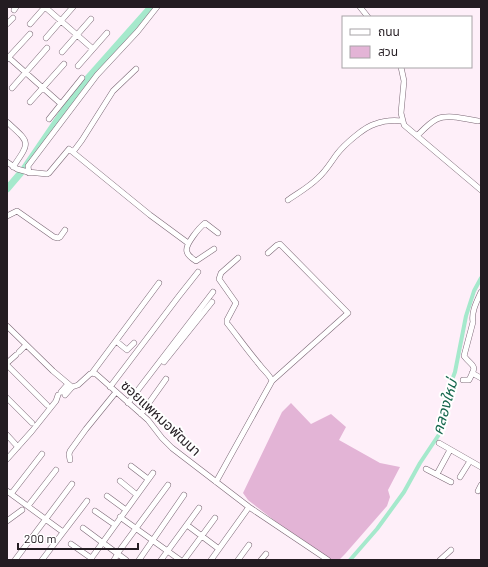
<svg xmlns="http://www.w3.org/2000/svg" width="488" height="567" font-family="Barlow,'Noto Sans Thai',sans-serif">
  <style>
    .green { fill: #e3b4d6 }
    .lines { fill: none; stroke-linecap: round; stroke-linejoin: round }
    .canal { stroke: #a5e9cc; stroke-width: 4 }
    .river { stroke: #a5e9cc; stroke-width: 7 }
    .minor-casing { stroke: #7b6775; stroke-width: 6 }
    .minor { stroke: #fff; stroke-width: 5 }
    .labels { text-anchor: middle; stroke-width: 4; stroke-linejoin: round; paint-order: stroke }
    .street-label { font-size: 14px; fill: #241c22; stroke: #fff }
    .water-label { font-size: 15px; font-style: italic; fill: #15674d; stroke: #fff }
  </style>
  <rect width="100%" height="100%" fill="#feeff9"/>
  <!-- green -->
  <path class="green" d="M 291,403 L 311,424 L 331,414 L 346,427 L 339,440 L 380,463 L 400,467 L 388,490 L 390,497 L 387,506 L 345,554 L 339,560 L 332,560 L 275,521 L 248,500 L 243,493 L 282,412 Z"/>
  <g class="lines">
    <!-- canal -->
    <path class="canal" d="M 350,560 L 377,529 L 404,492 L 420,463 L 440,433 L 443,425 L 444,401 L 455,372 L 466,316 L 474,291 L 481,278"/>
    <!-- river -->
    <path class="river" d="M 7,189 L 24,169 L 80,87 L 151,7"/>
    <!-- minor casing -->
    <g class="minor-casing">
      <path id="minor" d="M 45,7 L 93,49
        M 360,7 L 368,17
        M 14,10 L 16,7
        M 7,24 L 13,18
        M 30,24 L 45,7
        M 46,38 L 73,7
        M 62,52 L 91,19
        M 7,56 L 61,104
        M 7,59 L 30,34
        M 78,66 L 107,33
        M 401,67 L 404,81 L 401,113 L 404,125 L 481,190
        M 12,88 L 47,48
        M 30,102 L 64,64
        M 49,119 L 82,78
        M 7,122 C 30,143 31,141 13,167
        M 417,136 C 423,130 429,123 437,119 C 448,114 466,119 478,121
        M 73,152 L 82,140 L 113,91 L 136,69
        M 7,162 L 17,169 L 28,172 L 47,174 L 49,173 L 69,149 L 150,215 L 188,243
        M 29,173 L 28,166 L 97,75 L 138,31 L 157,7
        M 288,200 C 298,193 309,187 318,178 C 326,171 331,162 337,154 C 344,145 364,127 375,124 C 383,121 394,120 402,121
        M 7,216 L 17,211 L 54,237 L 58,238 L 60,237 L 65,230
        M 214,249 L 196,261 C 193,259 188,256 187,252 C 184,245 200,227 205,223 L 218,233
        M 268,253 L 277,245 L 280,244 L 348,313 L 272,381
        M 7,326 L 53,371 L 72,387 L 78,385 L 90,374 L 92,373 L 96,374 L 148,420 L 162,438 L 172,448 L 249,507 L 328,560
        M 116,341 L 127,350 L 134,343
        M 19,352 L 26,345
        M 164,362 L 212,302
        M 7,363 L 16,355
        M 7,365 L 47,405
        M 92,373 L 159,283
        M 472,373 L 481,378
        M 463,380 L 469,380 C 478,363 473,368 464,356 L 473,322 C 471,312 477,301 481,292
        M 110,387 L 179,296 L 198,272
        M 61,392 L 68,384
        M 65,395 L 72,387
        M 7,398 L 32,423
        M 128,403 L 213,292
        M 141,414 L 166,379
        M 7,435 L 18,447
        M 439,443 L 481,467
        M 7,459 L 32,431 L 56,401 L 58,395
        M 70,460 L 69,454 L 70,451 L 86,429 L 116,392
        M 131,466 L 148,479
        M 426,469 L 451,482
        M 437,474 L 450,450
        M 460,477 L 470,461
        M 120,481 L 137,495
        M 216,482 L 272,381 C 270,375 263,370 259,364 C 248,351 238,337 227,323 L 227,320 L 236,303 L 219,279 L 221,273 L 238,258
        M 7,491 L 63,532
        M 478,491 L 481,485
        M 11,494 L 42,454
        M 107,496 L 126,510
        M 28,506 L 56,470
        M 95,511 L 115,525
        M 120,517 L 180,560
        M 7,521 L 22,510
        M 187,525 L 219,549
        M 83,528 L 126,560
        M 71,544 L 91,558
        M 117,554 L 168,485
        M 15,560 L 72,484
        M 42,560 L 87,501
        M 90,560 L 153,473
        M 114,560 L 117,555
        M 139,560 L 184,495
        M 161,560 L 199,508
        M 184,560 L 215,518
        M 211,560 L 249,507
        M 238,560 L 249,545
        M 261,560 L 266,554
        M 440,560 L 451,550"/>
    </g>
    <!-- minor -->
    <use href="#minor" class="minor"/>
  </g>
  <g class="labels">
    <!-- street labels -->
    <g class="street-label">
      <text transform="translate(161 418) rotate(43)" y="5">ซอยแพหมอพัฒนา</text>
    </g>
    <!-- water labels -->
    <g class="water-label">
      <text transform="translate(445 407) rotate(-74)" y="5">คลองใหม่</text>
    </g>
  </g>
  <!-- border -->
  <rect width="488" height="567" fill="none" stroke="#241c22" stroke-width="16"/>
  <!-- legend -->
  <rect x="342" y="16" width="130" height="52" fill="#ffffff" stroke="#a7a4a7"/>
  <rect x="350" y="29" width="20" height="6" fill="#ffffff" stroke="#a7a4a7"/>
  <text x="378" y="36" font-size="12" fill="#241c22">ถนน</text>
  <rect x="350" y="46" width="20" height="12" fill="#e3b4d6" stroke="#a7a4a7"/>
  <text x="378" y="56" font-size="12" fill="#241c22">สวน</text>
  <!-- scale -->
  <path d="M18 543v6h120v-6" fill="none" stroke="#241c22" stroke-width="2"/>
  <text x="24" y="543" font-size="12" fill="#241c22" stroke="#ffffff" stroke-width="3" paint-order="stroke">200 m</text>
</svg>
